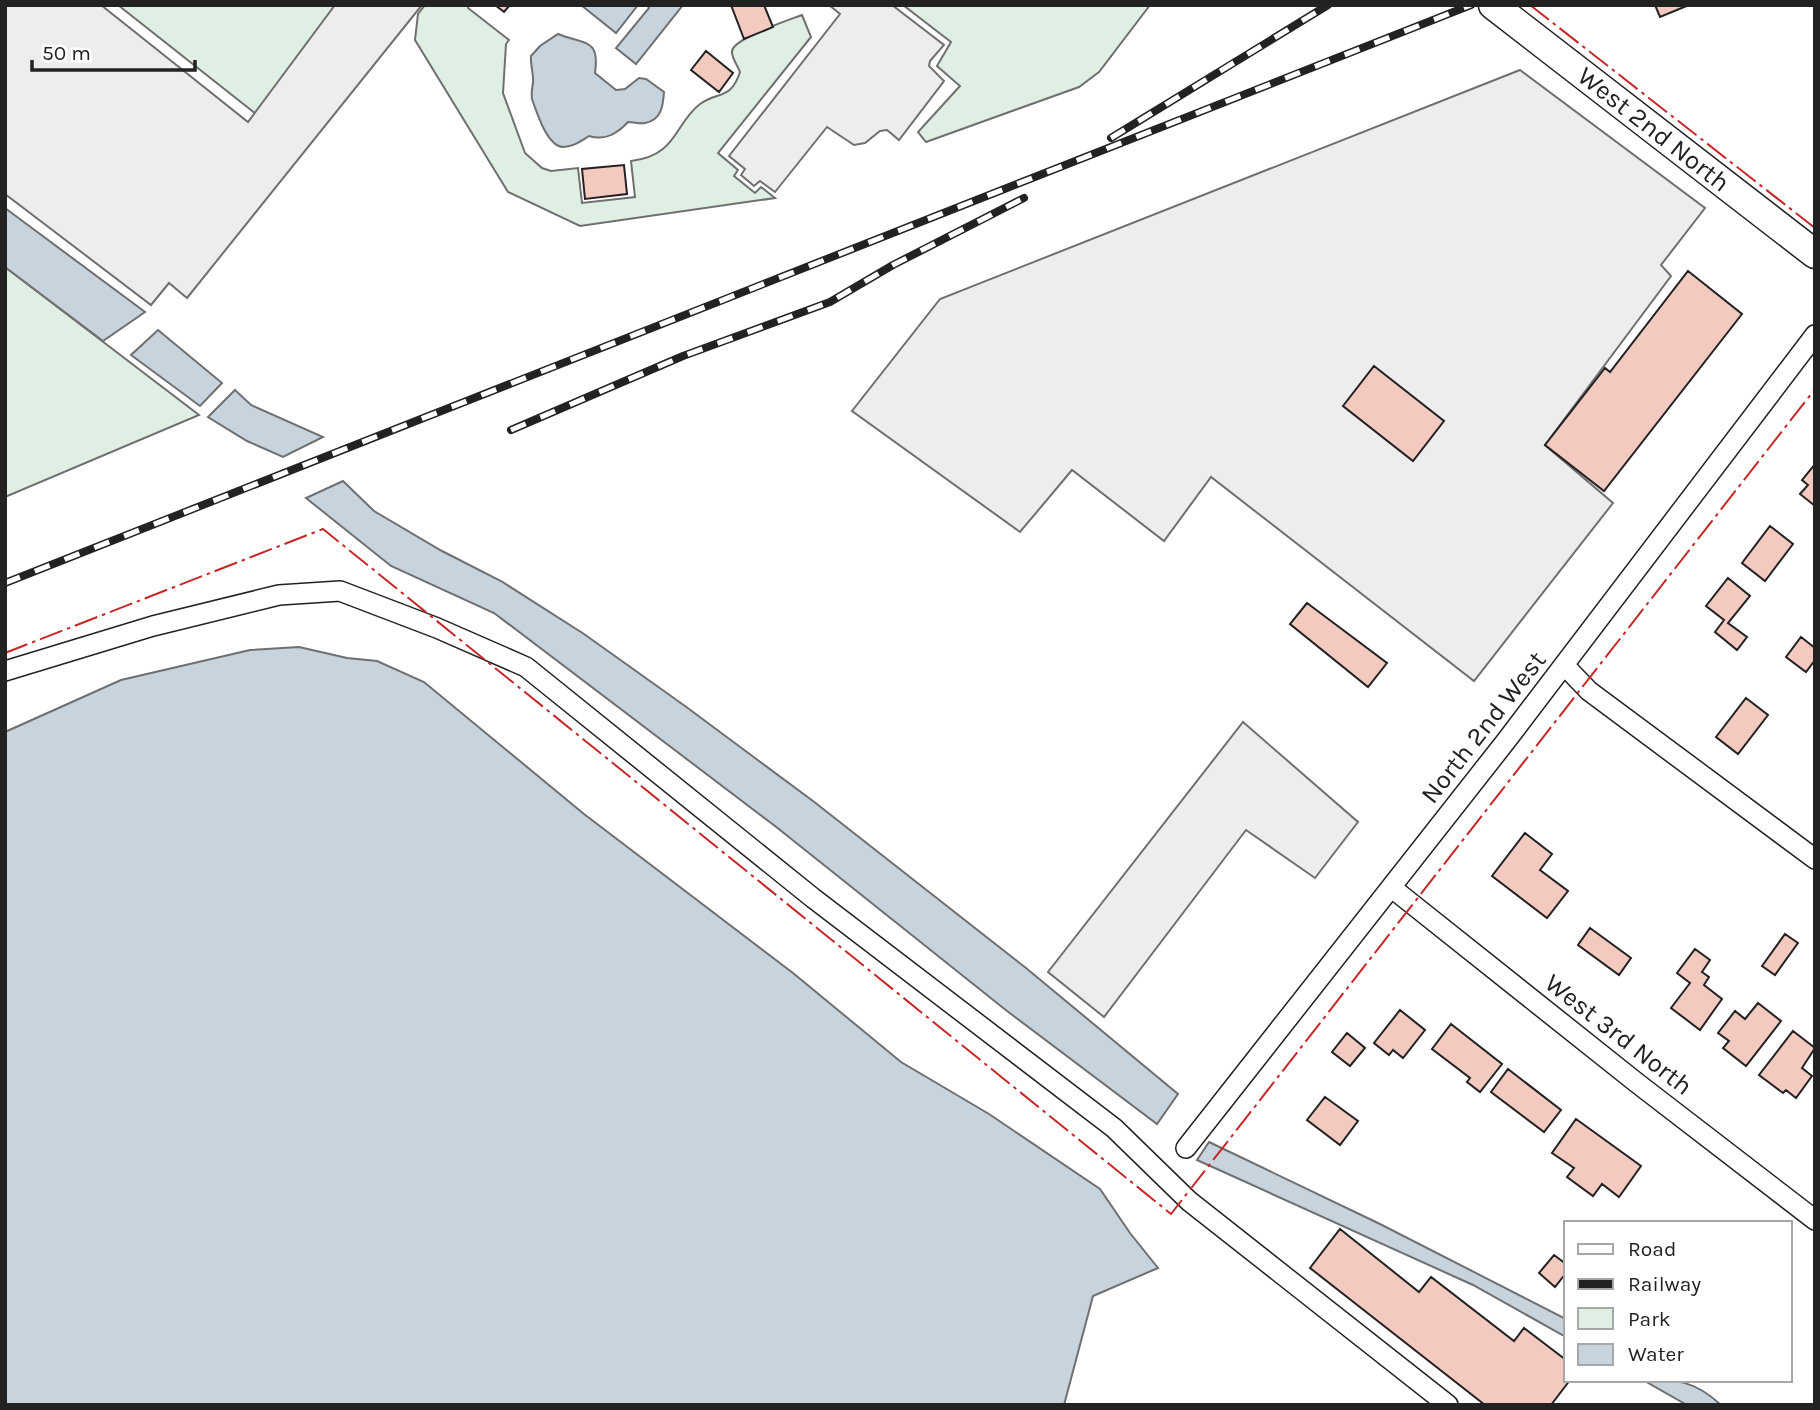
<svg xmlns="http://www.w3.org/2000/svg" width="1820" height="1410" font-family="Karla,sans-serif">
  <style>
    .green { fill: #e0efe3; stroke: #6f6f6f; stroke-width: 2 }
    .parking { fill: #ededed; stroke: #6f6f6f; stroke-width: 2 }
    .water { fill: #c7d3dd; stroke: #6f6f6f; stroke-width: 2 }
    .building { fill: #f3c9c0; stroke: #222; stroke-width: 2 }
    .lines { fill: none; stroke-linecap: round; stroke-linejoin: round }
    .street-casing { stroke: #222; stroke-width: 22 }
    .secondary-casing { stroke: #222; stroke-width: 31 }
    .street { stroke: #fff; stroke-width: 19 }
    .secondary { stroke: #fff; stroke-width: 28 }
    .rail-casing { stroke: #222; stroke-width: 8 }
    .rail { stroke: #fff; stroke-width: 5; stroke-dasharray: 16; stroke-linecap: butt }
    .power { stroke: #c62828; stroke-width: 2; stroke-dasharray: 24 5 3.5 5; stroke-linecap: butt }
    .labels { text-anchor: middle; stroke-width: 5; stroke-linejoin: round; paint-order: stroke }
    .street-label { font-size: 26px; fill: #222; stroke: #fff }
  </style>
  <rect width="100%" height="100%" fill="#fff"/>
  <!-- green -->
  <path class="green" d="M 118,5 L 349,5 L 261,118 Z
    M 425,5 L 469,5 L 468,8 L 509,40 L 506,44 L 503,93 L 525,153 L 542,168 L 551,171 L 578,168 L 582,203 L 635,197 L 631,161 C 677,156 674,124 700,104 C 718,91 731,100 740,72 C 738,66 731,57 732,51 C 734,38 789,20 802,15 L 811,37 L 718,153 L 738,170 L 734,176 L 755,193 L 761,187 L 775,198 L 580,226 L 508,192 L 415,40 L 418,14 Z
    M 903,5 L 1150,5 L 1099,72 L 1079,87 L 926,142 L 918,132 L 960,86 L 937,66 L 951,42 Z
    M 5,267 L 199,415 L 5,497 Z"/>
  <!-- parking -->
  <path class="parking" d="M 5,5 L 101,5 L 248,122 L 335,5 L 422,5 L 187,298 L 169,283 L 151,305 L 5,194 Z
    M 829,5 L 892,5 L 944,45 L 930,61 L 929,66 L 944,81 L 899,140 L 887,130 L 880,131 L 865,143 L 854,145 L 827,127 L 775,192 L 760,181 L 754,186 L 741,175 L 745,169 L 729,156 L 840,14 Z
    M 1520,70 L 1705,208 L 1661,265 L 1671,276 L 1545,445 L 1613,503 L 1474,681 L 1211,477 L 1164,541 L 1072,470 L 1020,532 L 852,411 L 940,299 Z
    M 1243,722 L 1358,822 L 1315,878 L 1246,830 L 1104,1017 L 1048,972 Z"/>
  <!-- water -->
  <path class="water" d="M 581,5 L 638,5 L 616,33 Z
    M 647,5 L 683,5 L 636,64 L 616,48 L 649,8 Z
    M 558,34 C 585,45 600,38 595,73 L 616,90 L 625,89 L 639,78 L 646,79 L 664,92 C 663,105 662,120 645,123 C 640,124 634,122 628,122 C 617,134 605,141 589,136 C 581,141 573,147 563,147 C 547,146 537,113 532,99 C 531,92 532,89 533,83 C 534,75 530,64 531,56 L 540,46 Z
    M 5,208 L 145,312 L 103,341 L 5,267 Z
    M 158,330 L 222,383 L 200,406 L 131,355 Z
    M 235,390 L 251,405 L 323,437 L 283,457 L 247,441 L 208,417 Z
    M 343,481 L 374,511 L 442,551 L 501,581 L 584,634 L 685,706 L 813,801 L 1026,968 L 1178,1094 L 1157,1124 L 1007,1011 L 775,826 L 494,613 L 391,566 L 306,498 Z
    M 299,647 L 347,658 L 377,661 L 424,682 L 584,814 L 793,973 L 901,1062 L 989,1114 L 1100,1189 L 1130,1233 L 1158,1268 L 1093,1296 L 1064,1405 L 5,1405 L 5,732 L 121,680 L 250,650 Z
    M 1209,1142 L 1380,1224 L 1566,1319 L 1566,1337 L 1473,1285 L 1197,1160 Z
    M 1643,1380 C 1678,1380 1694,1380 1721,1405 L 1687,1405 Z"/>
  <!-- building -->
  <path class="building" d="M 495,5 L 510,5 L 504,12 Z
    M 731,5 L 764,5 L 773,27 L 744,39 Z
    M 1655,5 L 1689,5 L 1660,17 Z
    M 706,51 L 733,73 L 719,92 L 691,70 Z
    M 624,165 L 627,194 L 585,199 L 582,169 Z
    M 1688,271 L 1742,314 L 1604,491 L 1545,445 L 1605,368 L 1610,372 Z
    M 1374,366 L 1444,421 L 1413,461 L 1343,406 Z
    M 1815,464 L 1815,506 L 1800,494 L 1808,485 L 1802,480 Z
    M 1770,526 L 1793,544 L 1765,581 L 1742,563 Z
    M 1728,578 L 1750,596 L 1728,623 L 1747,637 L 1737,650 L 1715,632 L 1724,620 L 1706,606 Z
    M 1307,603 L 1387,663 L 1368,687 L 1290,624 Z
    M 1801,637 L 1815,648 L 1815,660 L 1806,672 L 1786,657 Z
    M 1746,698 L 1768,715 L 1738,754 L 1716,737 Z
    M 1525,833 L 1552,854 L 1540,870 L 1568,891 L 1547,918 L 1492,876 Z
    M 1590,928 L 1631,958 L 1619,975 L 1578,945 Z
    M 1785,934 L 1798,943 L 1775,975 L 1762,966 Z
    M 1695,949 L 1710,960 L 1702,972 L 1709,977 L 1704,985 L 1722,999 L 1700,1030 L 1671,1008 L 1690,983 L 1677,973 Z
    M 1758,1003 L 1781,1021 L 1746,1066 L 1723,1048 L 1729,1041 L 1718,1033 L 1735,1011 L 1745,1019 Z
    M 1400,1010 L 1425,1030 L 1403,1058 L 1393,1050 L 1389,1055 L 1374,1043 Z
    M 1451,1024 L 1502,1064 L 1480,1092 L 1467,1082 L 1470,1078 L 1432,1049 Z
    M 1793,1031 L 1815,1048 L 1802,1068 L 1812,1076 L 1796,1098 L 1786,1090 L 1783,1093 L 1759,1075 Z
    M 1347,1033 L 1365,1048 L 1350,1066 L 1332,1052 Z
    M 1508,1069 L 1561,1110 L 1544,1132 L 1491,1092 Z
    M 1325,1097 L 1358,1121 L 1340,1145 L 1307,1120 Z
    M 1576,1119 L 1641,1166 L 1619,1197 L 1602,1184 L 1593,1196 L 1567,1177 L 1574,1168 L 1552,1153 Z
    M 1340,1229 L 1419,1292 L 1431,1277 L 1514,1341 L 1524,1328 L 1566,1360 L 1566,1380 L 1570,1380 L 1551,1405 L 1485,1405 L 1310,1268 Z
    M 1554,1255 L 1566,1264 L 1566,1273 L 1555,1287 L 1539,1273 Z"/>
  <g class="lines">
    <!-- street casing -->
    <g class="street-casing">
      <path id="street" d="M 1564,665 L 1589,691 L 1815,859
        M 5,671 L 153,626 L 279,595 L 340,591 L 437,628 L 526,667 L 813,898 L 1114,1128 L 1189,1201 L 1448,1405
        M 1392,888 L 1637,1083 L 1815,1220
        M 1186,1148 L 1506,741 L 1815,335"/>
    </g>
    <!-- secondary casing -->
    <g class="secondary-casing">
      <path id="secondary" d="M 1493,5 L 1815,254"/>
    </g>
    <!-- street -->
    <use href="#street" class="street"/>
    <!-- secondary -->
    <use href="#secondary" class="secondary"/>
    <!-- rail casing -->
    <g class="rail-casing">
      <path id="rail" d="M 1111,138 L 1328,5
        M 511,430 L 683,356 L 830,302 L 893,265 L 1024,198
        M 5,583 L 1471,5"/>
    </g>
    <!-- rail -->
    <use href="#rail" class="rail"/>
    <!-- power -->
    <path class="power" d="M 1530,5 L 1815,228
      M 5,653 L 323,529 L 1171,1214 L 1815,389"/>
  </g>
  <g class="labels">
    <!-- street labels -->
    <g class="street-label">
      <text transform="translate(1654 129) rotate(38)" y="9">West 2nd North</text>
      <text transform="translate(1483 727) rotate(-52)" y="9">North 2nd West</text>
      <text transform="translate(1619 1034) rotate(38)" y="9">West 3rd North</text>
    </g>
  </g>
  <!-- border -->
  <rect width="1820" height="1410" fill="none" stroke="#222222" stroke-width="14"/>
  <!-- legend -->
  <rect x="1564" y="1221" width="228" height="161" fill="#ffffff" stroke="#a7a7a7" stroke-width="2"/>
  <rect x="1578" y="1244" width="35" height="10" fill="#ffffff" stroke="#a7a7a7" stroke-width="2"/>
  <text x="1628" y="1256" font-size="21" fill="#222222">Road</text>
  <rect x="1578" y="1279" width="35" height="10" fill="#222222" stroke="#a7a7a7" stroke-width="2"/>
  <text x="1628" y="1291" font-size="21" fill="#222222">Railway</text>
  <rect x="1578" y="1308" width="35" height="21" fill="#e0efe3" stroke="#a7a7a7" stroke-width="2"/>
  <text x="1628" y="1326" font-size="21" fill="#222222">Park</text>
  <rect x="1578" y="1344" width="35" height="21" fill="#c7d3dd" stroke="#a7a7a7" stroke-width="2"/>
  <text x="1628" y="1361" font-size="21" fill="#222222">Water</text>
  <!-- scale -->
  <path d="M32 60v10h163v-10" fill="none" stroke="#222222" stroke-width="3.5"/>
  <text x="42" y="60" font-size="21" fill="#222222" stroke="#ffffff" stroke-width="5" paint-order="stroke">50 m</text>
</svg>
